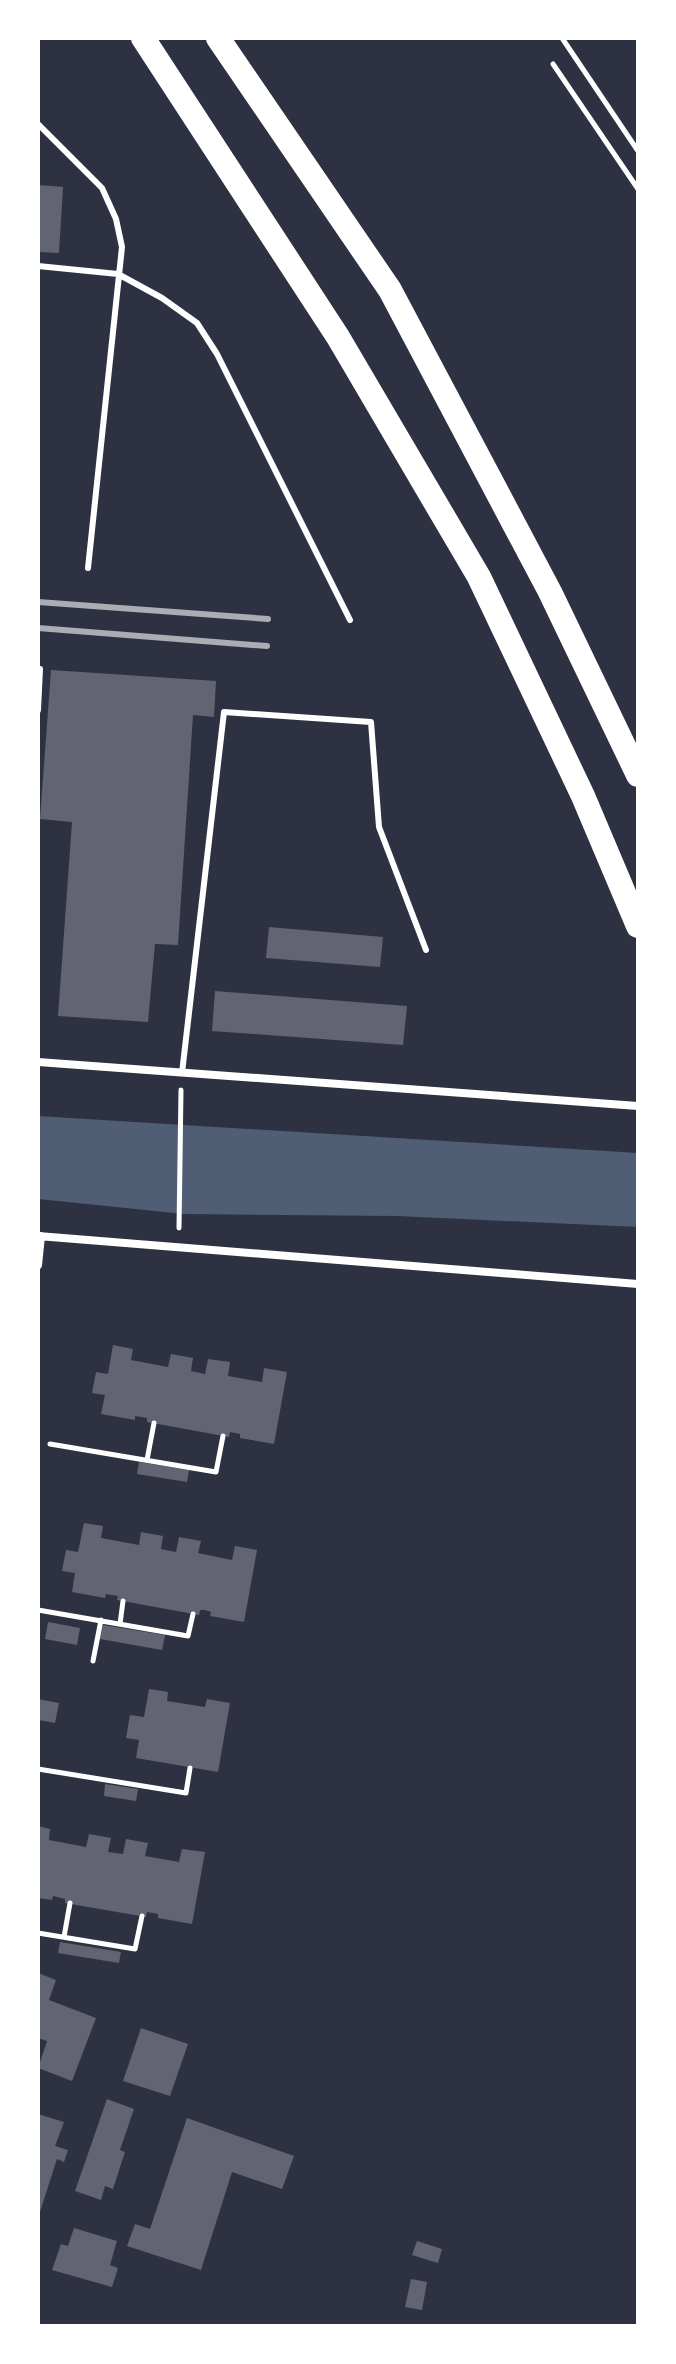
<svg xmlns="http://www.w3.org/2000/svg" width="676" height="2364" font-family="Barlow,sans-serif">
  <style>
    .water { fill: #4f5d75 }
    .building { fill: #626471 }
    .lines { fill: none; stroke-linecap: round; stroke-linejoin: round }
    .path { stroke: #fff; stroke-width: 5 }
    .service { stroke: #fff; stroke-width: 6 }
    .minor { stroke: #fff; stroke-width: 8 }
    .motorway { stroke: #fff; stroke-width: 24 }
    .rail { stroke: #abadb3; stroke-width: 6 }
  </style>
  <rect width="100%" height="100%" fill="#2d3142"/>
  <!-- water -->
  <path class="water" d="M 38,1116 L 638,1153 L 638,1227 L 397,1216 L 184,1214 L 38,1199 Z"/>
  <!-- building -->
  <path class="building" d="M 38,185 L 63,187 L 59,253 L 38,252 Z
    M 51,670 L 216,681 L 214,717 L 193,715 L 178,945 L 155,944 L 148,1022 L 58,1016 L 72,822 L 40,819 Z
    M 269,927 L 383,937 L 380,967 L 266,958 Z
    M 215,991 L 407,1006 L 403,1045 L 212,1031 Z
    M 113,1345 L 133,1349 L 131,1360 L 168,1367 L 171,1354 L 193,1358 L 191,1371 L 205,1374 L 208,1359 L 230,1362 L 228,1376 L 262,1382 L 264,1368 L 287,1372 L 274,1444 L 240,1438 L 240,1434 L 230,1432 L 229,1437 L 147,1422 L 147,1418 L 135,1416 L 135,1420 L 101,1414 L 105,1395 L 92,1393 L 96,1372 L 108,1374 Z
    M 139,1462 L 189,1470 L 187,1482 L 137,1474 Z
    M 84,1523 L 103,1526 L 101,1538 L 139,1545 L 141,1532 L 163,1536 L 161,1549 L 176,1552 L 179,1537 L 201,1541 L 198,1553 L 232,1560 L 235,1546 L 257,1550 L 244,1622 L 210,1616 L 211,1612 L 205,1610 L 200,1610 L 199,1615 L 117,1600 L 118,1596 L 106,1594 L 105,1598 L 72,1592 L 75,1573 L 62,1571 L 66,1550 L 78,1552 Z
    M 48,1622 L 80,1628 L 77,1645 L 45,1639 Z
    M 103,1625 L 165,1635 L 162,1650 L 100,1639 Z
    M 149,1689 L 168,1692 L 167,1701 L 205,1707 L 207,1699 L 230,1703 L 218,1772 L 136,1758 L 139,1740 L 126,1738 L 130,1715 L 144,1717 Z
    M 38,1699 L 59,1703 L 55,1723 L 38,1720 Z
    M 105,1784 L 138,1789 L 136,1801 L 104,1796 Z
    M 38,1826 L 50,1829 L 49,1840 L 86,1847 L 89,1834 L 111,1838 L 108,1852 L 123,1854 L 126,1839 L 148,1843 L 145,1856 L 179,1862 L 182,1849 L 205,1852 L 192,1924 L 158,1918 L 158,1914 L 147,1912 L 146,1917 L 65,1903 L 65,1899 L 53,1896 L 52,1900 L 38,1898 Z
    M 60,1942 L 121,1952 L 119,1963 L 58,1953 Z
    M 38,1973 L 56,1980 L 49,2000 L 96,2018 L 72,2081 L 38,2068 L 47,2041 L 38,2038 Z
    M 141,2028 L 188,2044 L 170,2096 L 123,2081 Z
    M 107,2099 L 134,2109 L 120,2150 L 125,2152 L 113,2189 L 105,2186 L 101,2200 L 75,2191 Z
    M 38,2114 L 64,2122 L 55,2146 L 68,2150 L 64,2162 L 57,2159 L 39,2215 Z
    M 187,2118 L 294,2156 L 282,2189 L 232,2172 L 201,2270 L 127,2246 L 135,2224 L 150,2229 Z
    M 74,2228 L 117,2241 L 110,2265 L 118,2268 L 112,2287 L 52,2270 L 61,2244 L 68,2246 Z
    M 417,2241 L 442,2249 L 438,2263 L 412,2255 Z
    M 411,2279 L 427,2282 L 422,2310 L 405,2307 Z"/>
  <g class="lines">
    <!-- path -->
    <path class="path" d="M 562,38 L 638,151
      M 553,64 L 638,189
      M 179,1228 L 181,1090
      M 50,1444 L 216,1472 L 223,1436
      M 147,1460 L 154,1423
      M 38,1610 L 188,1636 L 193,1614
      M 120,1624 L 123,1601
      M 93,1661 L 101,1620
      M 38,1769 L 186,1793 L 190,1768
      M 38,1933 L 135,1949 L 142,1916
      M 64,1937 L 70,1903"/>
    <!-- service -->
    <path class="service" d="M 38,124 L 102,188 L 116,219 L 122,247 L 88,568
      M 38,266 L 118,274 L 162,298 L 197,323 L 217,354 L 350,620
      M 38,710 L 40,669
      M 182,1073 L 224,712 L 371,722 L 379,827 L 426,950"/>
    <!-- minor -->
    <path class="minor" d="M 38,1062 L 638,1106
      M 38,1236 L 638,1284
      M 38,1265 L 41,1236"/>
    <!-- motorway -->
    <path class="motorway" d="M 143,38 L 338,337 L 479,577 L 583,796 L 638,926
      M 218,38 L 390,290 L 550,592 L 638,775"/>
    <!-- rail -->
    <path class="rail" d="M 38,602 L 268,619
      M 38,628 L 267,646"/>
  </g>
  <!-- border -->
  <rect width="676" height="2364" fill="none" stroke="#ffffff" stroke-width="80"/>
</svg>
